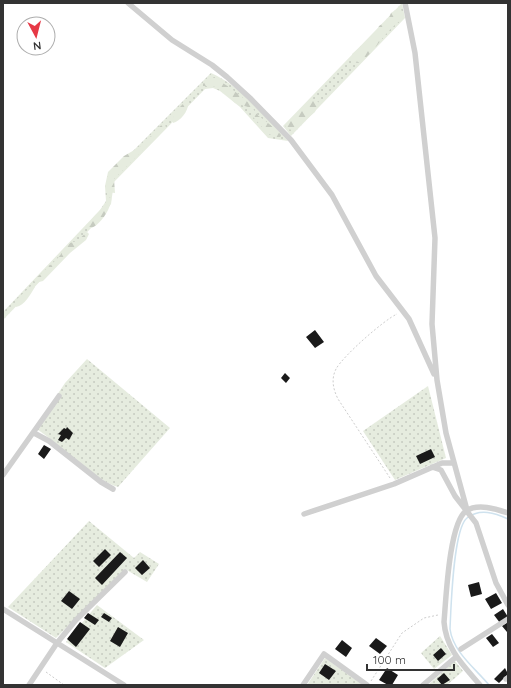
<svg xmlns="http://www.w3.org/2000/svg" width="511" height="688" font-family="Quicksand,sans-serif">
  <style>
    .green { fill: url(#green-dots) }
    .forest { fill: url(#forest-firs) }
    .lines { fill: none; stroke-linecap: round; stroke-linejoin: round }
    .stream { stroke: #cfe2ee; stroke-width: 1.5 }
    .building { fill: #1a1a1a }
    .path { stroke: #cdcdcd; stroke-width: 1; stroke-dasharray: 2 2; stroke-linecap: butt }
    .minor { stroke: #d0d0d0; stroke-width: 5.5 }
  </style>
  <defs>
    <pattern id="green-dots" width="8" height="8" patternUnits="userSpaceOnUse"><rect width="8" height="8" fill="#e6ecdf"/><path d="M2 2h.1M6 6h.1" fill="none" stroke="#c6cbc0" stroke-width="1.8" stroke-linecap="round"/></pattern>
    <pattern id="forest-firs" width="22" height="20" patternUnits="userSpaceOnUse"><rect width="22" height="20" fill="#e6ecdf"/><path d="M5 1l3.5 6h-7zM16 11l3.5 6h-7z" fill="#c6cbc0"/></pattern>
  </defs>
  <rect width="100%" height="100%" fill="#fff"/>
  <!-- green -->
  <path class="green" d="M 402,3 L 405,18 L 291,136 L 283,126 Z
    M 211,73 C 242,87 265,116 288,141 L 268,138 L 240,107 L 220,91 L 213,88 L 205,89 L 114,182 L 111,204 L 92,227 L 3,320 L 3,312 L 100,210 L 106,201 L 105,186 L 125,159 Z
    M 87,359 L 170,428 L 118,487 C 95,481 59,443 35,428 L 65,383 Z
    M 428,386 L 446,458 L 395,480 L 363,431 Z
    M 89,521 L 134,558 L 140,552 L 159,564 L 147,582 L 125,569 L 56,638 L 8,607 Z
    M 97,605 L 144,640 L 105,668 L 66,642 Z
    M 440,636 L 452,655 L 434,669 L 421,653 Z
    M 325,658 L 363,685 L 307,685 Z
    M 455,661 L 463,671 L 447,685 L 428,685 Z"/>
  <!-- forest -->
  <path class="forest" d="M 397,9 L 401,9 L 404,18 C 398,22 392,27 387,33 C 380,40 366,64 354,63 L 352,54 L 376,33 L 379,26 L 388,20 L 391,13 Z
    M 209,77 L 215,78 C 225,84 239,94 248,102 C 253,106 255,114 260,117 C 266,121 277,130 281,135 L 280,138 L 263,132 L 262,127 L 253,117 L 254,112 L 248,107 L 235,103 L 219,87 L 203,86 L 203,84 Z
    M 310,100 L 314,100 L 319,102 L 315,112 L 294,130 L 286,129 L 285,125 Z
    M 188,101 C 190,109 181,121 173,123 L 172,119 C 176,113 180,104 188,101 Z
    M 165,124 L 166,128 L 114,179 L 115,193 L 107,192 L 105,186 L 108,172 L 124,156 L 143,145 L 160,126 Z
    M 111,197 C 113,206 100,226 91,228 L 89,226 C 91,215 105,210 107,198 Z
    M 87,232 L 89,234 L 86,240 L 70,253 L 43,281 L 35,283 L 34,280 L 57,259 L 70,243 L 77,241 Z
    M 32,285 L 35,285 L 35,287 C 30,295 25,305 16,307 L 14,304 L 17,299 Z"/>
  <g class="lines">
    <!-- stream -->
    <path class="stream" d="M 489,685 C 475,668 453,652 450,629 C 451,609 453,529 467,518 C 480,508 495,513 508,519"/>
  </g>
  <!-- building -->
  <path class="building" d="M 315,330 L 324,342 L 315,348 L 306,337 Z
    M 285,373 L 290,378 L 286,383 L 281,378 Z
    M 67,427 L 73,433 L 69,440 L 66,438 L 62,442 L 58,440 L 61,435 L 58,434 L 64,428 L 66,429 Z
    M 44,445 L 51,449 L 44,459 L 38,454 Z
    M 431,449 L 435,457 L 420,464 L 416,456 Z
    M 105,549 L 111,555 L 99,567 L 93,561 Z
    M 120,552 L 127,558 L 102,585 L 95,578 Z
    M 143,560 L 150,568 L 142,575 L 135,568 Z
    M 479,582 L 482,594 L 471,597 L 468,585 Z
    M 69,591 L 80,599 L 72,609 L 61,601 Z
    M 496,593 L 502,603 L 491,609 L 485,599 Z
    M 503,609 L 508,617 L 500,623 L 494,615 Z
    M 88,613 L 99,620 L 95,625 L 84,618 Z
    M 104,613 L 112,618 L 109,622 L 101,617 Z
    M 80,622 L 90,629 L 76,647 L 67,639 Z
    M 508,622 L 508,631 L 507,632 L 502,626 Z
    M 118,627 L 128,633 L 120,647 L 110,641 Z
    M 492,634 L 499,643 L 493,647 L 486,638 Z
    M 376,638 L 387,646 L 380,654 L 369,646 Z
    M 342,640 L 352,648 L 346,657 L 335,649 Z
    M 441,648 L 446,654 L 438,661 L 433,655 Z
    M 325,664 L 336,671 L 329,680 L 319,673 Z
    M 387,668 L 398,675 L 392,685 L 388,685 L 379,680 Z
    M 505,668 L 508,674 L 499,683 L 494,679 Z
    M 444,673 L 450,680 L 442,685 L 437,679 Z"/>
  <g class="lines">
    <!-- path -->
    <path class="path" d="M 390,478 L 338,399 C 333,389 331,379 336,369 C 343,356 384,320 397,314
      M 46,672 L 64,685
      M 371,681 L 402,633 L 424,618 L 438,615"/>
    <!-- minor -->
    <path class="minor" d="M 128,3 L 172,40 L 212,65 L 227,77 L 250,98 L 291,140 L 332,195 L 376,276 L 409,319 L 434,374
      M 405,3 L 415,53 L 435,238 L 432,324 L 437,380 L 446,433 L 467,510
      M 34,433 L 49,441 L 101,482 L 113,489
      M 432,467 L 441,470 L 455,496 L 476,523 L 496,583 L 508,605
      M 3,475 L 59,396
      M 304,514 L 394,484 L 442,463 L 454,463
      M 3,609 L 124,685
      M 461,649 L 508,619
      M 506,679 L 508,678
      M 29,685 L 57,643 L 76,620 L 125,572
      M 303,685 L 324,654 L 367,685
      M 423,685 L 456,657
      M 480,685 C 463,665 446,649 444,622 C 446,600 449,523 466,511 C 478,503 496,509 508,513"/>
  </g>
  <!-- border -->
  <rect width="511" height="688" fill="none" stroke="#333333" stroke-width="8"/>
  <!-- north arrow -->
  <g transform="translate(36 36) rotate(173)"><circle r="19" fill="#ffffff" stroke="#adadad"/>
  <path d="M0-3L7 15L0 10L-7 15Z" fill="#e63946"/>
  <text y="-6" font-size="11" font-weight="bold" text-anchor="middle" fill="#333333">N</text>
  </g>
  <!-- scale -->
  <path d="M367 664v6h87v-6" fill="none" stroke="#333333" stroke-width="2"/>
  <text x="373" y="664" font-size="12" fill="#333333" stroke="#ffffff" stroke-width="3" paint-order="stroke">100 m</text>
</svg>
